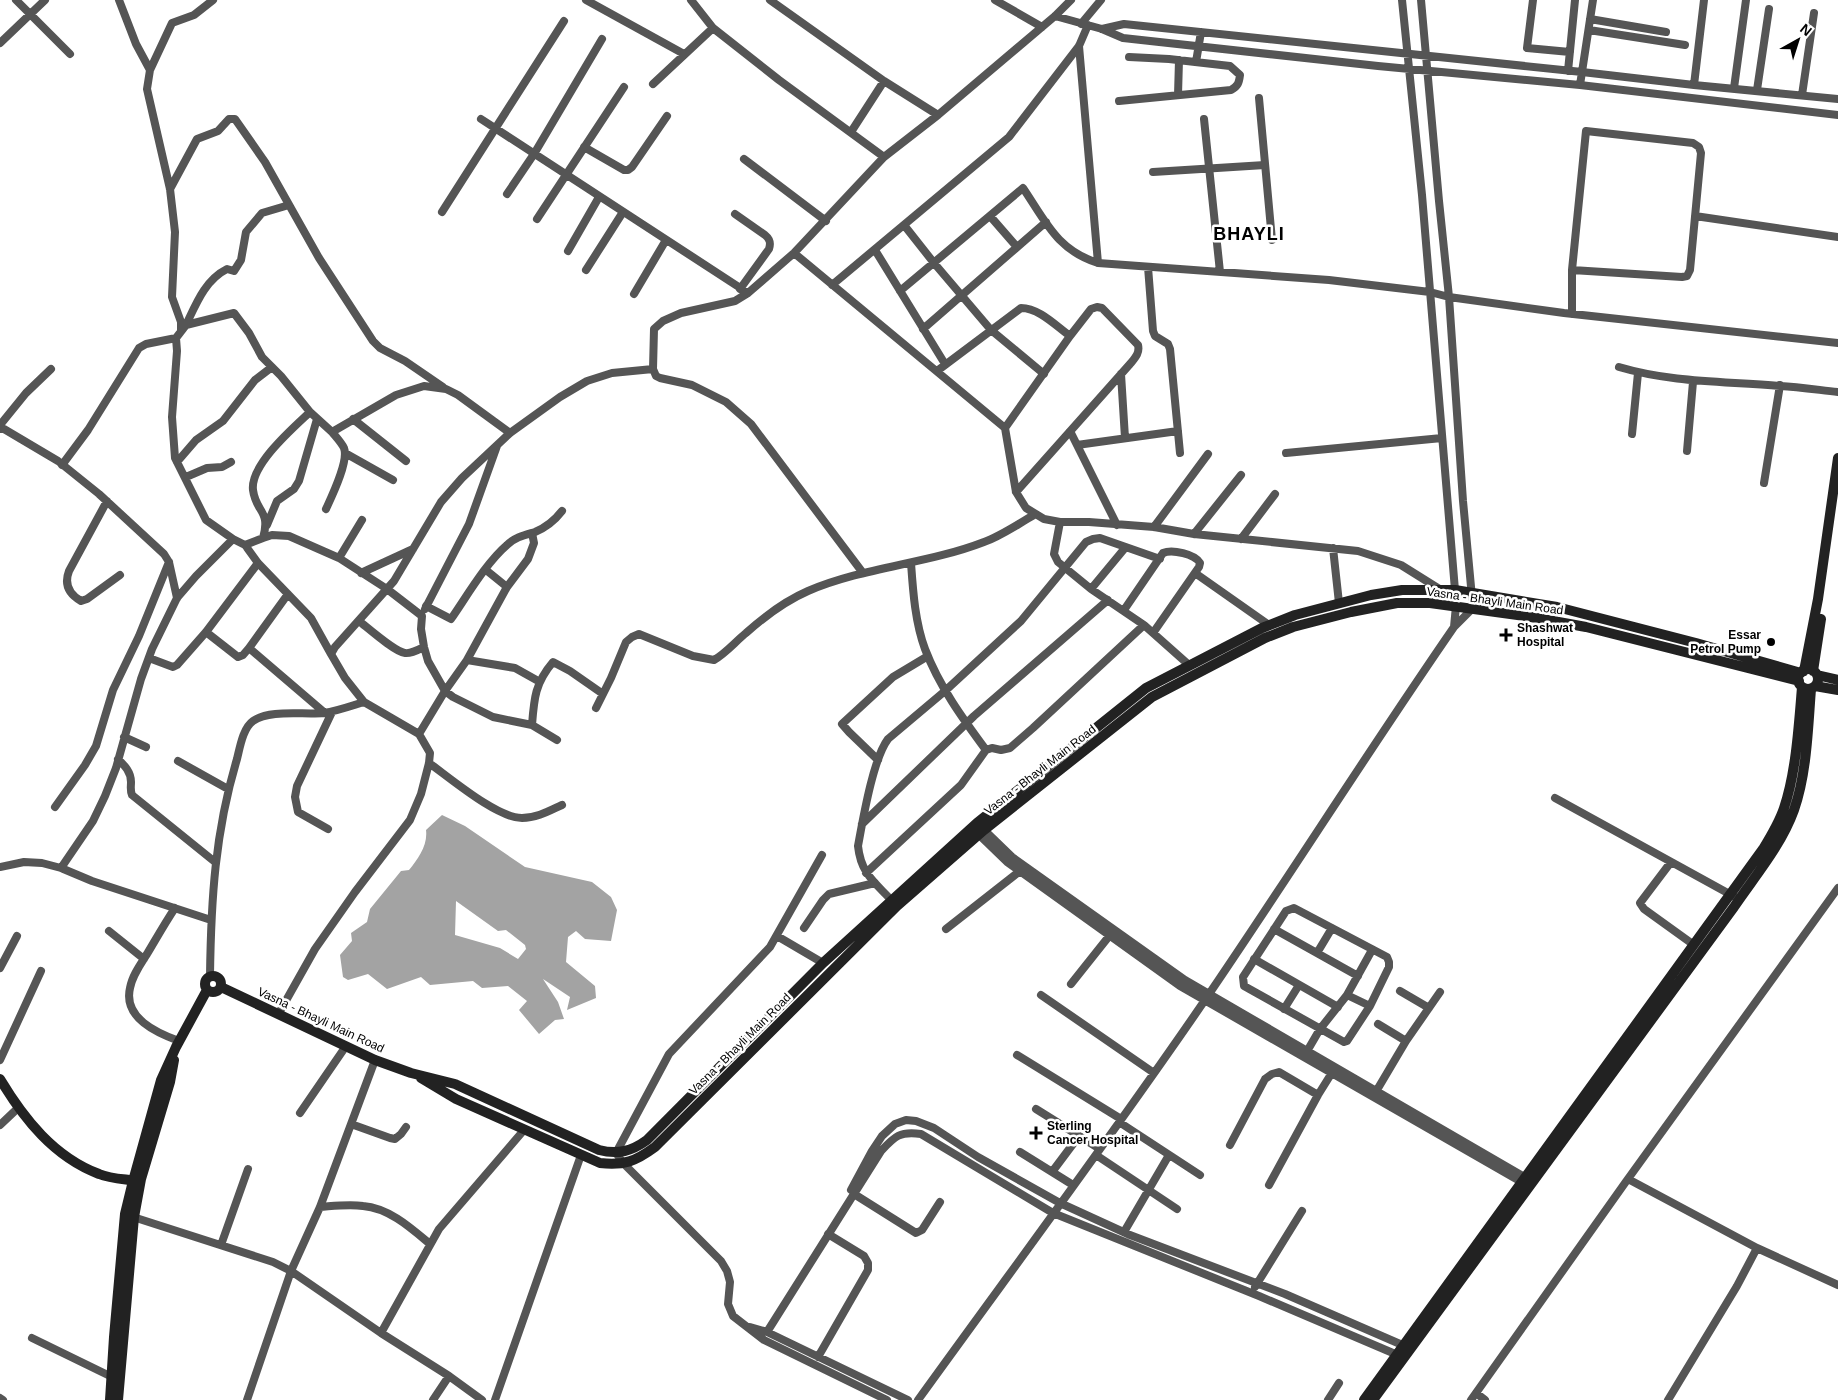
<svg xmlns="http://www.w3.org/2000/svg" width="1838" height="1400" font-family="Helvetica,sans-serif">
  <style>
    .water { fill: #a3a3a3; fill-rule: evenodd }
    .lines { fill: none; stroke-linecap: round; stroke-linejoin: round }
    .street { stroke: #555; stroke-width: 8 }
    .secondary { stroke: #222; stroke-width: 10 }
    .poi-dot { fill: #000; stroke: #fff; stroke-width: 2 }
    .labels { text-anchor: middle; stroke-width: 5; stroke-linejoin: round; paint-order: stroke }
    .street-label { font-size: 12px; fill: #000; stroke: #fff }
    .poi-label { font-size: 12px; font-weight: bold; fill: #000; stroke: #fff; text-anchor: start }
    .district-label { font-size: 18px; font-weight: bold; letter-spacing: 1px; fill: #000; stroke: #fff }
  </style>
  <rect width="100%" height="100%" fill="#fff"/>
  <!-- water -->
  <path class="water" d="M 442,815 L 465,826 L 525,867 L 592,882 L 611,897 L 617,910 L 611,941 L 585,939 L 576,931 L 568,937 L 566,962 L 595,986 L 596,998 L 567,1010 L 570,997 L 543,979 L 558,1002 L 564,1019 L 555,1020 L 539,1034 L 519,1010 L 527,1001 L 508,986 L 482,988 L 473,981 L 430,985 L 421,977 L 387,989 L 368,974 L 348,980 L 343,977 L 340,955 L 352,941 L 351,933 L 367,922 L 370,909 L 401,871 L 409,870 C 418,859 428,845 426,830 ZM 456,901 L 498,931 L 506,930 L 525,945 L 526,949 L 518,959 L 500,948 L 455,935 Z"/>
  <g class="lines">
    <!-- street -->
    <path class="street" d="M 16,0 L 70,54
      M 119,0 L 136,44 L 150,70 L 147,89 L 170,189 L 175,232 L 172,297 L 181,322 L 181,331
      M 586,0 L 684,54
      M 691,0 L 713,28 L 779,80 L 884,157
      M 770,0 L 884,81 L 938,115
      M 995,0 L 1042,27
      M 1402,0 L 1422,195 L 1455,590 L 1456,606 L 1454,627 L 1473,608 L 1463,501 L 1449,297 L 1439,201 L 1421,0
      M 1533,0 L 1527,48 L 1570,52
      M 1055,16 L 1102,29 L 1123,38 L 1378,66 L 1580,85 L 1838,115
      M 1590,19 L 1666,32
      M 1081,24 L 1101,0
      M 1102,29 L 1124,24 L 1582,72 L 1694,85 L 1838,99
      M 1589,30 L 1685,45
      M 0,43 L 45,0
      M 1079,46 L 1098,263
      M 1196,62 L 1201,32
      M 150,70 L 172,23 L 194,15 L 213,0
      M 1568,71 L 1575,0
      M 653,84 L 713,28
      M 1580,85 L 1593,0
      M 1694,85 L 1704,0
      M 1734,88 L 1746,0
      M 1757,90 L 1769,9
      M 1178,95 L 1179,60
      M 1802,95 L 1814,13
      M 1259,98 L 1272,240
      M 1119,101 L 1231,90 C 1238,86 1239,83 1240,75 L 1230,66 L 1169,59 L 1129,57
      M 481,119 L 748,293
      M 1204,119 L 1220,272
      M 851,132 L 884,81
      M 584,147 L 624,170 L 628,170 L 632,167 L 667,116
      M 744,159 L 826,221
      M 1153,172 L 1265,165
      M 170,189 L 197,139 L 218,131 L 229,119 L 235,119 L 265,162 L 319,258 L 373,341 L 380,348 L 405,361 L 443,387
      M 507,194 L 534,154 L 602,39
      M 442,212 L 564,21
      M 735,214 L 765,235 C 770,239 771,243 769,249 L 740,289
      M 990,216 L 1017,247
      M 1695,216 L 1838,237
      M 537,219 L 624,87
      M 904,225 L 934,263 L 991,330 L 1044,374
      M 875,250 L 945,364
      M 568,251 L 599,197
      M 794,253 L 1005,428 L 1016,492 L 1026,508 L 1044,519 L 1060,522 L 1089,522 L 1154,527 L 1194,534 L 1358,551 L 1401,565 L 1441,590
      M 1148,267 L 1153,331 L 1155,336 L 1168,344 L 1170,349 L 1180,453
      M 586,270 L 623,212
      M 832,285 L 1009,137 L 1079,46 L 1088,25
      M 900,291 L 1023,188 C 1046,222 1057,250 1098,263 L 1329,280 L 1430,292 L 1449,297 L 1564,313 L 1838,343
      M 634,294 L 666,240
      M 1572,314 L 1572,270 L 1682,277 L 1687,276 L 1690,270 L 1701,153 L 1699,147 L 1693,143 L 1586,131 L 1572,270
      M 186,325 C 196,304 205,280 227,269 L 234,271 L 241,260 L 246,232 L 262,213 L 289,205
      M 923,329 L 1046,222
      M 1619,367 C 1673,383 1725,381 1780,386 C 1799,387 1819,390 1838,392
      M 937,371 L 1021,308 C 1039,308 1056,326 1070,336
      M 1121,374 L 1125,438
      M 353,419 L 406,461
      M 0,425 L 26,393 L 51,369
      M 1005,428 L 1070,336 L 1091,309 L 1097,307 L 1102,308 L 1138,345 C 1140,353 1135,358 1130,364 L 1016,492
      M 0,429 L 4,429 L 58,461 L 99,494 L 164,554 L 169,562 L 177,598
      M 1070,431 L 1117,525
      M 1632,434 L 1638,373
      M 1077,445 L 1178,431
      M 1687,451 L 1693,382
      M 345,453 L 393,480
      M 1286,453 L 1442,438
      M 177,462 L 196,440 L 223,421 L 255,380 L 272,367
      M 62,465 L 88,430 L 139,348 L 146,344 L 176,338
      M 186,477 L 207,468 L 222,467 L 231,462
      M 1764,483 L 1780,385
      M 107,501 L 69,571 C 64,584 69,594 81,601 L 87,599 L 120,575
      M 326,509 C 332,496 349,461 344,448 C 341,442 336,437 332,432
      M 1060,522 L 1054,554 L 1058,562 L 1091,589 L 1144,625 L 1189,665
      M 267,525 L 277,501 L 294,489 L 299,481 L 317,419
      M 1154,527 L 1208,454
      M 1194,534 L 1241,475
      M 263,538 L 272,535 L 289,536 L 339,558 L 387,589 L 422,616 L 421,629 L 424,647 L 428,661 L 445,691 L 453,697 L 493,717 L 532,725 L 557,740
      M 233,539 L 206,520 L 175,458 L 172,417 L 177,351 L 176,338 L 186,325 L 234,313 L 249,333 L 262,357 L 281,376 L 310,412 L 332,432 L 396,395 L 424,386 L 446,389 L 458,395 L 510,433
      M 1241,539 L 1275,494
      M 245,545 L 263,538 C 271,510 256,513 253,490 C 250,465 293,428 310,412
      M 1333,548 L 1339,603
      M 339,558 L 362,520
      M 911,563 C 913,591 915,622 925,649 C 939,686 963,719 986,750
      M 486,570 L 507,587
      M 361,573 L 413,549
      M 863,573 L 751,424 L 726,402 L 692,385 L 660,378 L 656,376 L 653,369 L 654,329 L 663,321 L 681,313 L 735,301 L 748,293 L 794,253 L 884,157 L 938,115 L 1055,16 L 1071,0
      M 1195,573 L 1269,625
      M 1091,589 L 1125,548
      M 288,594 L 249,648 L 325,713
      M 426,606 L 451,619 C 467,596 486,563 507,545 C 515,537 525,535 535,532 C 547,527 555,520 562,511
      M 425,609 L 469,524 L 497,446
      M 1124,610 L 1163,553 C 1172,549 1195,554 1200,563 L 1199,567 L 1153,633
      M 359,621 C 368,628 395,652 405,653 C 411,654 418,650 424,647
      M 206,632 L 238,657 L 243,655 L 249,648
      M 149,658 L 173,667 L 177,665 L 206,632 L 258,563
      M 467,660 L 515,668 L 540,682
      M 596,708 L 611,678 L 626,642 L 632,637 L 639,634 L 693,656 L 714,660 C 726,653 735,642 746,633 C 765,616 785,601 808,591 C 864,567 927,564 984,542 C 1001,536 1018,524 1034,515
      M 532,725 C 534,699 535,683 553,662 L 570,671 L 603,694
      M 419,734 L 445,691 L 467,660 L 507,587 L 528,559 L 534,543 L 532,533
      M 124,737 L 146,747
      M 118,759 C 125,766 131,772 131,782 C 131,787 130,790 132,795 L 215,862
      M 878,760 L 849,732 L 842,724 L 893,677 L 928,656
      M 178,761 L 228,789
      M 429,763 C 450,778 497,818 522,818 C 537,818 549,811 562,805
      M 1555,798 L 1735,897
      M 55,807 L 85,765 L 96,746 L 113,690 L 139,636 L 169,562
      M 862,824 L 974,716 L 1108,600
      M 982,828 L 1012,857 L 1185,980 L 1528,1179
      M 328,829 L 298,812 L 295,797 L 297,786 L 332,712
      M 976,832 L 1007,862 L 1180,986 L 1525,1184
      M 822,855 L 770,947 L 669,1054 L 616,1153 L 624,1164 L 721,1261 L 727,1271 L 730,1282 L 728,1304 L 733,1316 L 764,1340 L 887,1400
      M 1671,862 L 1640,903 L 1644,909 L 1694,945
      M 0,867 L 24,862 L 42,863 L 61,868 L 92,881 L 211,920
      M 61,868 L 93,821 L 105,796 L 116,768 L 141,679 L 152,649 L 177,598 L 196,576 L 233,539 L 245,545 L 258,563 L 311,618 L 331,654
      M 866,873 L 961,785 L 986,750 L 992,748 L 1001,750 L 1010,748 L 1033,728 L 1144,625
      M 894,903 C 876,883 861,875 858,846 C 863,819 873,759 888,739 L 945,691 L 1021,621 L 1086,542 L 1093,539 L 1100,538 L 1160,559
      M 175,908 C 165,923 156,939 147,954 C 140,965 132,976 130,988 C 123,1018 157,1033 179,1041
      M 1294,908 L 1387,957 L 1389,962 L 1389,967 L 1370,1006 L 1347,1041 L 1344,1042 L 1244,986 L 1243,977 L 1286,911 Z
      M 804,928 L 823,900 L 829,894 L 875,883
      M 946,929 L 1020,871
      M 1274,929 L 1358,976
      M 109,931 L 144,959
      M 777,936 L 823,963
      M 1317,953 L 1332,928
      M 1254,959 L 1338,1007
      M 0,968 L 17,936
      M 210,976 C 211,900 215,832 237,759 C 240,747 243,728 253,721 C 270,709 303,715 324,713 C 337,711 351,706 364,702
      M 1071,984 L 1110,935
      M 1400,991 L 1429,1008
      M 1041,995 L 1154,1073
      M 1347,995 L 1370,1006
      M 1284,1009 L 1299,985
      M 279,1013 L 315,949 L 355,892 L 410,820 L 421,794 L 429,763 L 430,753 L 419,734 L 364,702 L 345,678 L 331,654 L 335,647 L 394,581 L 441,502 L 462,478 L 510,433 L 560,397 L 587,381 L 612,373 L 653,369
      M 1378,1024 L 1406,1041
      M 1306,1053 L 1320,1029 L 1347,995 L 1372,950
      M 1017,1055 L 1121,1119
      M 0,1060 L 41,971
      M 1374,1095 L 1406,1041 L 1440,992
      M 1036,1109 L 1100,1149
      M 300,1113 L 346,1046
      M 1119,1122 L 1200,1175
      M 351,1124 L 390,1138 L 395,1139 L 401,1134 L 406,1127
      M 0,1125 L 18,1108
      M 1230,1145 L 1265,1079 L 1272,1074 L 1279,1072 L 1318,1095
      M 1020,1152 L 1073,1185
      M 1096,1155 L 1177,1209
      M 1052,1172 L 1079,1136
      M 1628,1179 L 1757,1248 L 1838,1285
      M 1269,1185 L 1318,1095 L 1333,1071
      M 851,1190 L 872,1151 L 882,1136 L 895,1124 L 906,1120 L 916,1121 L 934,1128 L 978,1157 L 1060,1203 L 1130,1235 L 1285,1294 L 1407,1347
      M 854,1194 L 916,1233 L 922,1230 L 940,1202
      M 320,1207 C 334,1206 349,1204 363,1206 C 389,1208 411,1228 430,1244
      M 130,1216 L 273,1262 L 291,1271 L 320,1207 L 375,1060
      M 1124,1232 L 1169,1155
      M 221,1245 L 248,1169
      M 1255,1287 L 1302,1211
      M 750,1327 L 767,1332 L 908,1400
      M 767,1332 L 881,1151 C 895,1136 900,1131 921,1134 L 1053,1213 L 1259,1296 L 1400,1356
      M 381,1333 L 439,1229 L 524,1130
      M 32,1338 L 112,1377
      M 818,1357 L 868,1270 L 868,1263 L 864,1256 L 828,1234
      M 1476,1393 L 1485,1400
      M 0,1398 L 3,1400
      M 247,1400 L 291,1271 L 381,1333 L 449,1376 L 482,1400
      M 433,1400 L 449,1376
      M 495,1400 L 581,1155
      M 918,1400 C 1014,1267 1112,1136 1205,1000 C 1289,877 1369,750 1454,627
      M 1328,1400 L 1339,1383
      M 1471,1400 L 1625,1183 L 1838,888
      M 1668,1400 L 1737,1286 L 1757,1248"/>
    <!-- secondary -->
    <path class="secondary" d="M1798 679a10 10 0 1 1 20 0a10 10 0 1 1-20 0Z
      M 1804,671 L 1818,599 L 1838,458
      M 1813,671 L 1821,619
      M 1817,675 L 1838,680
      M 1815,686 L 1838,690
      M205 984a8 8 0 1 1 16 0a8 8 0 1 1-16 0Z
      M 221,987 L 375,1060 L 411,1073 L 455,1084 L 599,1150 C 618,1155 632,1151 647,1140 L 823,963 L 977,823 L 1146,688 L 1262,628 L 1295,615 L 1371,595 L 1402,590 L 1455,590 L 1557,607 L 1696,643 L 1801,673
      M 421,1078 L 456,1099 L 600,1163 C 624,1166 636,1161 655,1147 L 897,906 L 984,830 L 1152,697 L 1265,638 L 1293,627 L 1351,612 L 1397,603 L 1430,603 L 1531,617 L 1586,627 L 1799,681
      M 0,1079 C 24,1119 54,1157 99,1174 C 111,1179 125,1179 137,1181
      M 110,1400 L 114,1337 L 125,1214 L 133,1181 L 161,1080 L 176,1047 L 207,990
      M 118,1400 L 134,1217 L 141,1179 L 170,1082 L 174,1060
      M 1364,1400 L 1763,849 C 1771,836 1779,823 1784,808 C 1796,773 1799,724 1802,687
      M 1373,1400 L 1734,907 C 1755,876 1781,846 1794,810 C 1807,773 1808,727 1811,689"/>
  </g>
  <!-- markers -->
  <g class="poi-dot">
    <path d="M1503.5 627.5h5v5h5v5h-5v5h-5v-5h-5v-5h5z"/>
    <circle cx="1771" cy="642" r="5"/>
    <path d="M1033.5 1125.5h5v5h5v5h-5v5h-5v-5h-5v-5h5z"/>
  </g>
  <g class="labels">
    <!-- street labels -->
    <g class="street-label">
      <text transform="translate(1495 601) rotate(8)" y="4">Vasna - Bhayli Main Road</text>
      <text transform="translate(1040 770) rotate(-38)" y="4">Vasna - Bhayli Main Road</text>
      <text transform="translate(321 1020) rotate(25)" y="4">Vasna - Bhayli Main Road</text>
      <text transform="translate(740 1044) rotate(-45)" y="4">Vasna - Bhayli Main Road</text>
    </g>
    <!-- poi labels -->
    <g class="poi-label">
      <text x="1517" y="632">Shashwat<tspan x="1517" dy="14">Hospital</tspan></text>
      <text x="1761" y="639" text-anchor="end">Essar<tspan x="1761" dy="14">Petrol Pump</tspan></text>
      <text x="1047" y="1130">Sterling<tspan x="1047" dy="14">Cancer Hospital</tspan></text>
    </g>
    <!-- district labels -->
    <g class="district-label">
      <text x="1249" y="240">BHAYLI</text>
    </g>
  </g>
  <!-- north arrow -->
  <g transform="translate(1798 40) rotate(39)" stroke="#ffffff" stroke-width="4" paint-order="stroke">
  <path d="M0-4L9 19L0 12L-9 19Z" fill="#000000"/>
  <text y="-8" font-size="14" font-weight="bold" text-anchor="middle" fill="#000000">N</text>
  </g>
</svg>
